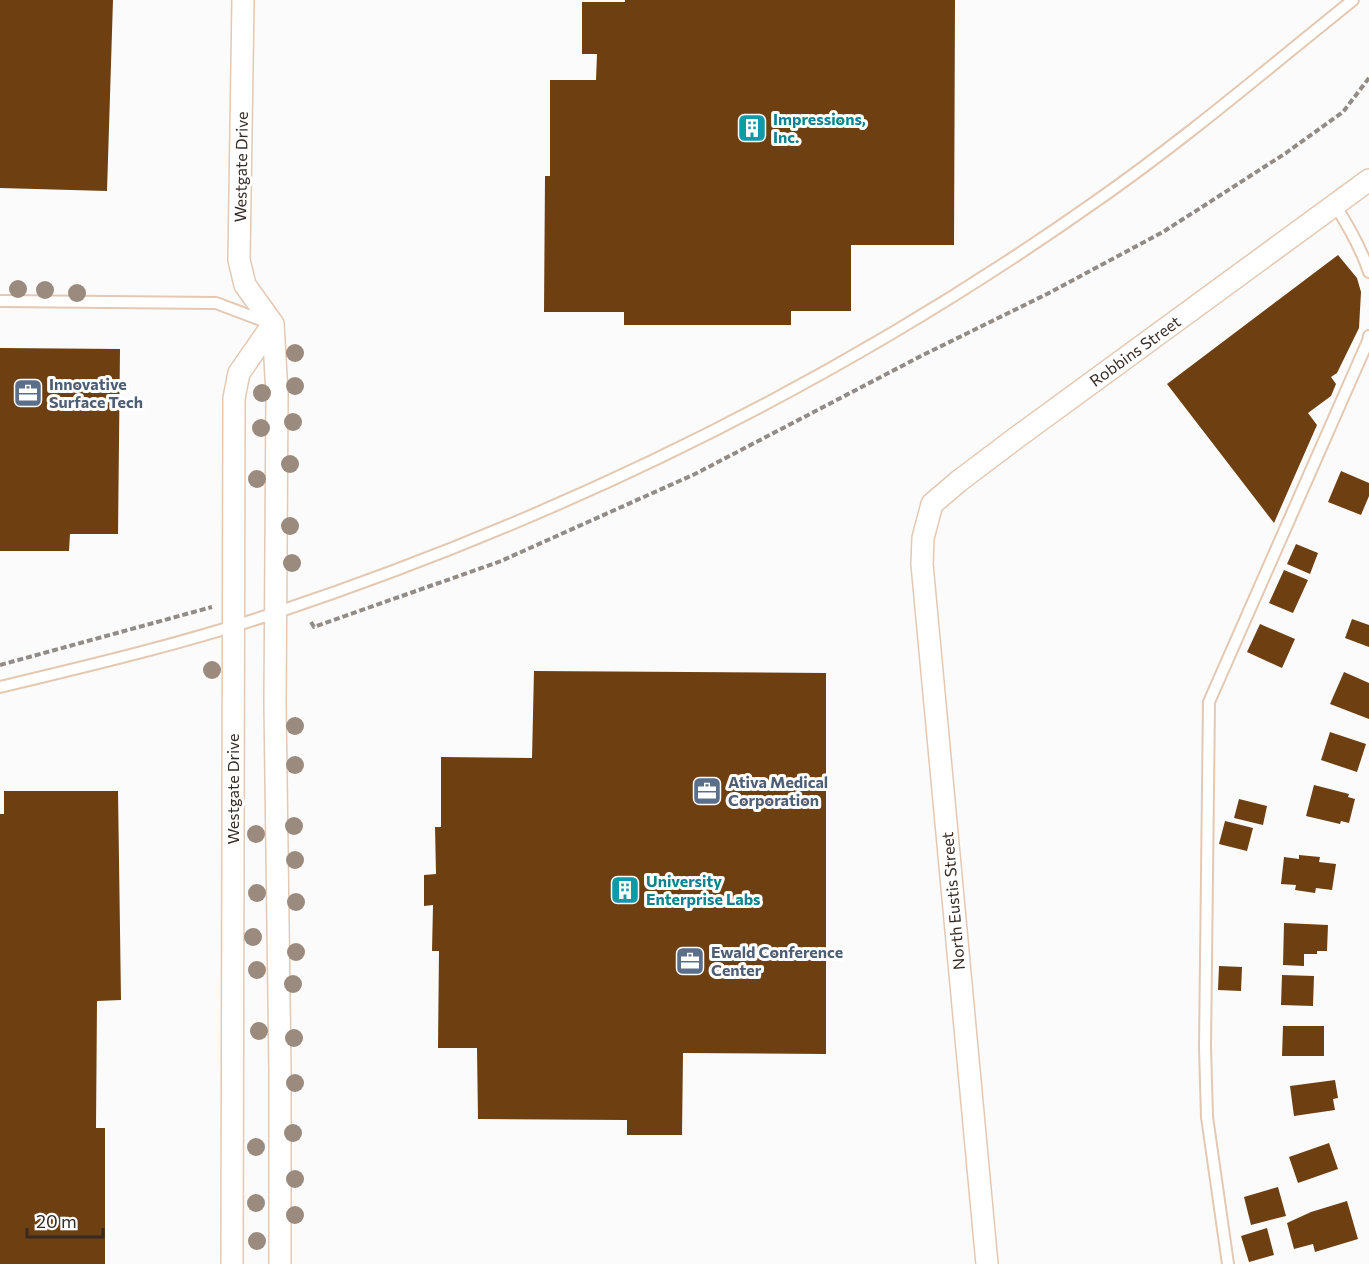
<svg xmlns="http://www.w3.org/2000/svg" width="1369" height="1264" font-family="Commissioner,sans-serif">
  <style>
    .building { fill: #6e3f11 }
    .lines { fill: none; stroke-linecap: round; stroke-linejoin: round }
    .lane-casing { stroke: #e4c8b2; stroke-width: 14 }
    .street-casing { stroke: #e4c8b2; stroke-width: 24 }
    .path { stroke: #928c87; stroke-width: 4; stroke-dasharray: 6 3; stroke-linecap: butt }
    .lane { stroke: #fff; stroke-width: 10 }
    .street { stroke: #fff; stroke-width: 21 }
    .tree { fill: #9b8b7e }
    .labels { text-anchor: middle; stroke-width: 6; stroke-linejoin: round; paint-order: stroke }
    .culture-label { font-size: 16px; font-weight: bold; fill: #0d838f; stroke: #fff; text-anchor: start }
    .street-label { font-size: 16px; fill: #362b23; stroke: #fff }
    .service-label { font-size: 16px; font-weight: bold; fill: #4e5e75; stroke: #fff; text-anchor: start }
  </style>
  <rect width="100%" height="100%" fill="#fbfbfb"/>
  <!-- building -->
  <path class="building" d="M 0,0 L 113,0 L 107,191 L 0,188 Z
    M 625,0 L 955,0 L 954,245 L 851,245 L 851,311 L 791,311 L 791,325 L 624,325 L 624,312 L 544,312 L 545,176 L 550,176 L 550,80 L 596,80 L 597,54 L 582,54 L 582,2 L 625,2 Z
    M 1338,255 L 1357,278 L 1361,292 L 1359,328 L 1337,373 L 1331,377 L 1336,384 L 1331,396 L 1308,413 L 1317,425 L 1274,523 L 1167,384 Z
    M 0,348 L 120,349 L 118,534 L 70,534 L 69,551 L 0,551 Z
    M 1341,471 L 1369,483 L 1369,496 L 1361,515 L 1328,502 Z
    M 1296,544 L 1318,553 L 1310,574 L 1287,564 Z
    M 1284,570 L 1308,580 L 1293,613 L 1269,603 Z
    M 1352,619 L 1369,625 L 1369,647 L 1345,638 Z
    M 1260,624 L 1295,639 L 1282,668 L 1247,652 Z
    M 534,671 L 826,673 L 826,1054 L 683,1053 L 682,1135 L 627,1135 L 627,1120 L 478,1119 L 477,1048 L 438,1048 L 439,951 L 432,951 L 433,905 L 424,906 L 424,875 L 436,874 L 435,827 L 441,827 L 441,757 L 532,758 Z
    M 1344,672 L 1369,683 L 1369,719 L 1330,704 Z
    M 1330,732 L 1366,744 L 1357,772 L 1321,760 Z
    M 1314,785 L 1349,794 L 1348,797 L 1355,799 L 1349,823 L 1341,821 L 1340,824 L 1306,816 Z
    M 4,791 L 118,791 L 121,1000 L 97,1001 L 96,1128 L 105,1128 L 105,1264 L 0,1264 L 0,814 L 4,814 Z
    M 1239,799 L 1267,806 L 1263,825 L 1234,818 Z
    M 1225,821 L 1253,828 L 1247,851 L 1219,844 Z
    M 1299,855 L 1320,857 L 1319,862 L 1336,864 L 1332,890 L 1316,888 L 1315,893 L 1295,890 L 1296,885 L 1281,884 L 1284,857 L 1299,859 Z
    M 1284,923 L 1328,925 L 1327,951 L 1317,951 L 1317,954 L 1304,954 L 1304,966 L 1283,965 Z
    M 1219,966 L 1242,967 L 1241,991 L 1218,990 Z
    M 1282,975 L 1314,976 L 1313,1006 L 1281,1005 Z
    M 1283,1026 L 1324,1026 L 1324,1056 L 1282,1056 Z
    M 1335,1080 L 1338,1098 L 1333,1099 L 1335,1110 L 1294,1116 L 1290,1086 Z
    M 1329,1143 L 1338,1169 L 1298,1183 L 1289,1157 Z
    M 1278,1187 L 1286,1216 L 1251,1225 L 1244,1197 Z
    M 1347,1201 L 1358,1239 L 1315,1252 L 1313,1244 L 1294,1249 L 1287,1223 L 1311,1212 Z
    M 1267,1228 L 1274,1255 L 1249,1262 L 1241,1236 Z"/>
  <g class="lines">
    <!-- lane casing -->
    <g class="lane-casing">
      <path id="lane" d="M 1335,205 C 1349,227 1361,248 1369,272
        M 0,301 L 216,303 L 269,323
        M 0,687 C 92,665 185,643 275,613 C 565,516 842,380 1092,204 C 1183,141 1267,69 1353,0
        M 1228,1264 L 1207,1117 L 1205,1047 L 1209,702 L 1368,341 L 1369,336"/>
    </g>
    <!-- street casing -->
    <g class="street-casing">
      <path id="street" d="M 243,0 L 239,260 L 245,285 L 273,324 L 277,394 L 275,704 L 280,1071 L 280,1264
        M 232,1264 L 234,398 L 239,373 L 273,324
        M 987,1264 L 922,564 L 923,538 L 932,504 L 959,481 L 1016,438 L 1369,180"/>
    </g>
    <!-- path -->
    <path class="path" d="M 311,622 L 314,627 L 501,561 L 695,474 L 921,356 L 1047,294 L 1163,232 L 1286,153 L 1343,112 L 1369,78
      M 0,665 L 212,607"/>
    <!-- lane -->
    <use href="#lane" class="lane"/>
    <!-- street -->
    <use href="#street" class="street"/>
  </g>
  <!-- trees -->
  <g class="tree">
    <circle cx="18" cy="289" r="9"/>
    <circle cx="45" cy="290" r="9"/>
    <circle cx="77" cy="293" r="9"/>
    <circle cx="295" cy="353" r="9"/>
    <circle cx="295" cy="386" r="9"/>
    <circle cx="262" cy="393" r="9"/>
    <circle cx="293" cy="422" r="9"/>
    <circle cx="261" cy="428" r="9"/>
    <circle cx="290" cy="464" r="9"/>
    <circle cx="257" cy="479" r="9"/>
    <circle cx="290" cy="526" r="9"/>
    <circle cx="292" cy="563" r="9"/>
    <circle cx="212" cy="670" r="9"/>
    <circle cx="295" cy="726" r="9"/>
    <circle cx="295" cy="765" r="9"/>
    <circle cx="294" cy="826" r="9"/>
    <circle cx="256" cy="834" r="9"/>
    <circle cx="295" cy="860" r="9"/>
    <circle cx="257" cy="893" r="9"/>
    <circle cx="296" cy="902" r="9"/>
    <circle cx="253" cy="937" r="9"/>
    <circle cx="296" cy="952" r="9"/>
    <circle cx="257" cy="970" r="9"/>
    <circle cx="293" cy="984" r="9"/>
    <circle cx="259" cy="1031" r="9"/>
    <circle cx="294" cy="1038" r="9"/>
    <circle cx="295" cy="1083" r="9"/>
    <circle cx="293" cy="1133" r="9"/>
    <circle cx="256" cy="1147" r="9"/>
    <circle cx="295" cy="1179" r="9"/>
    <circle cx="256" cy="1203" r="9"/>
    <circle cx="295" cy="1215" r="9"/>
    <circle cx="257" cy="1241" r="9"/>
  </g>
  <!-- icons -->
  <defs>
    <g id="building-square" transform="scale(1.5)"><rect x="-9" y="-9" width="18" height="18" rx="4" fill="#0f9aa8" stroke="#fff"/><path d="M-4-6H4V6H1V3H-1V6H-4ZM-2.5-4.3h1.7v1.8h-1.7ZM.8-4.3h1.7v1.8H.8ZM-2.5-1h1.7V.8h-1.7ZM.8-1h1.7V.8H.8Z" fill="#fff"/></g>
    <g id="office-square" transform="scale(1.5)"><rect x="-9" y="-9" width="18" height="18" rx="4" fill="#5c6f8a" stroke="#fff"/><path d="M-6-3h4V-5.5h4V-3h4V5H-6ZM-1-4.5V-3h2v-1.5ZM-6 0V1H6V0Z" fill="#fff"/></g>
  </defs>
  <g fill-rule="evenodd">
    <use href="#building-square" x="752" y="128"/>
    <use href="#office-square" x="28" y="393"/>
    <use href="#office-square" x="707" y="791"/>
    <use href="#building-square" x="625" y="890"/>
    <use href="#office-square" x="690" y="961"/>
  </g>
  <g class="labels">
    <!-- culture labels -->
    <g class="culture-label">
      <text x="773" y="125">Impressions,<tspan x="773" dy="18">Inc.</tspan></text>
      <text x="646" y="887">University<tspan x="646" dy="18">Enterprise Labs</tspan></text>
    </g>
    <!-- street labels -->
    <g class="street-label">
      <text transform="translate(241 167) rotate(-89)" y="6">Westgate Drive</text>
      <text transform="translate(1135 351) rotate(-36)" y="6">Robbins Street</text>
      <text transform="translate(233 789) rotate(-90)" y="6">Westgate Drive</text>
      <text transform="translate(953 901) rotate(-95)" y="6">North Eustis Street</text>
    </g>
    <!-- service labels -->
    <g class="service-label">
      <text x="49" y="390">Innovative<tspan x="49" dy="18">Surface Tech</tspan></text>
      <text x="728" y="788">Ativa Medical<tspan x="728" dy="18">Corporation</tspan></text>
      <text x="711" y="958">Ewald Conference<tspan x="711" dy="18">Center</tspan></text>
    </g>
  </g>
  <!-- scale -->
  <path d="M27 1228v9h76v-9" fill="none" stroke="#362b23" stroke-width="3"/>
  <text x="36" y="1228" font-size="18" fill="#362b23" stroke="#ffffff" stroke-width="4.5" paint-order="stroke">20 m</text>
</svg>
